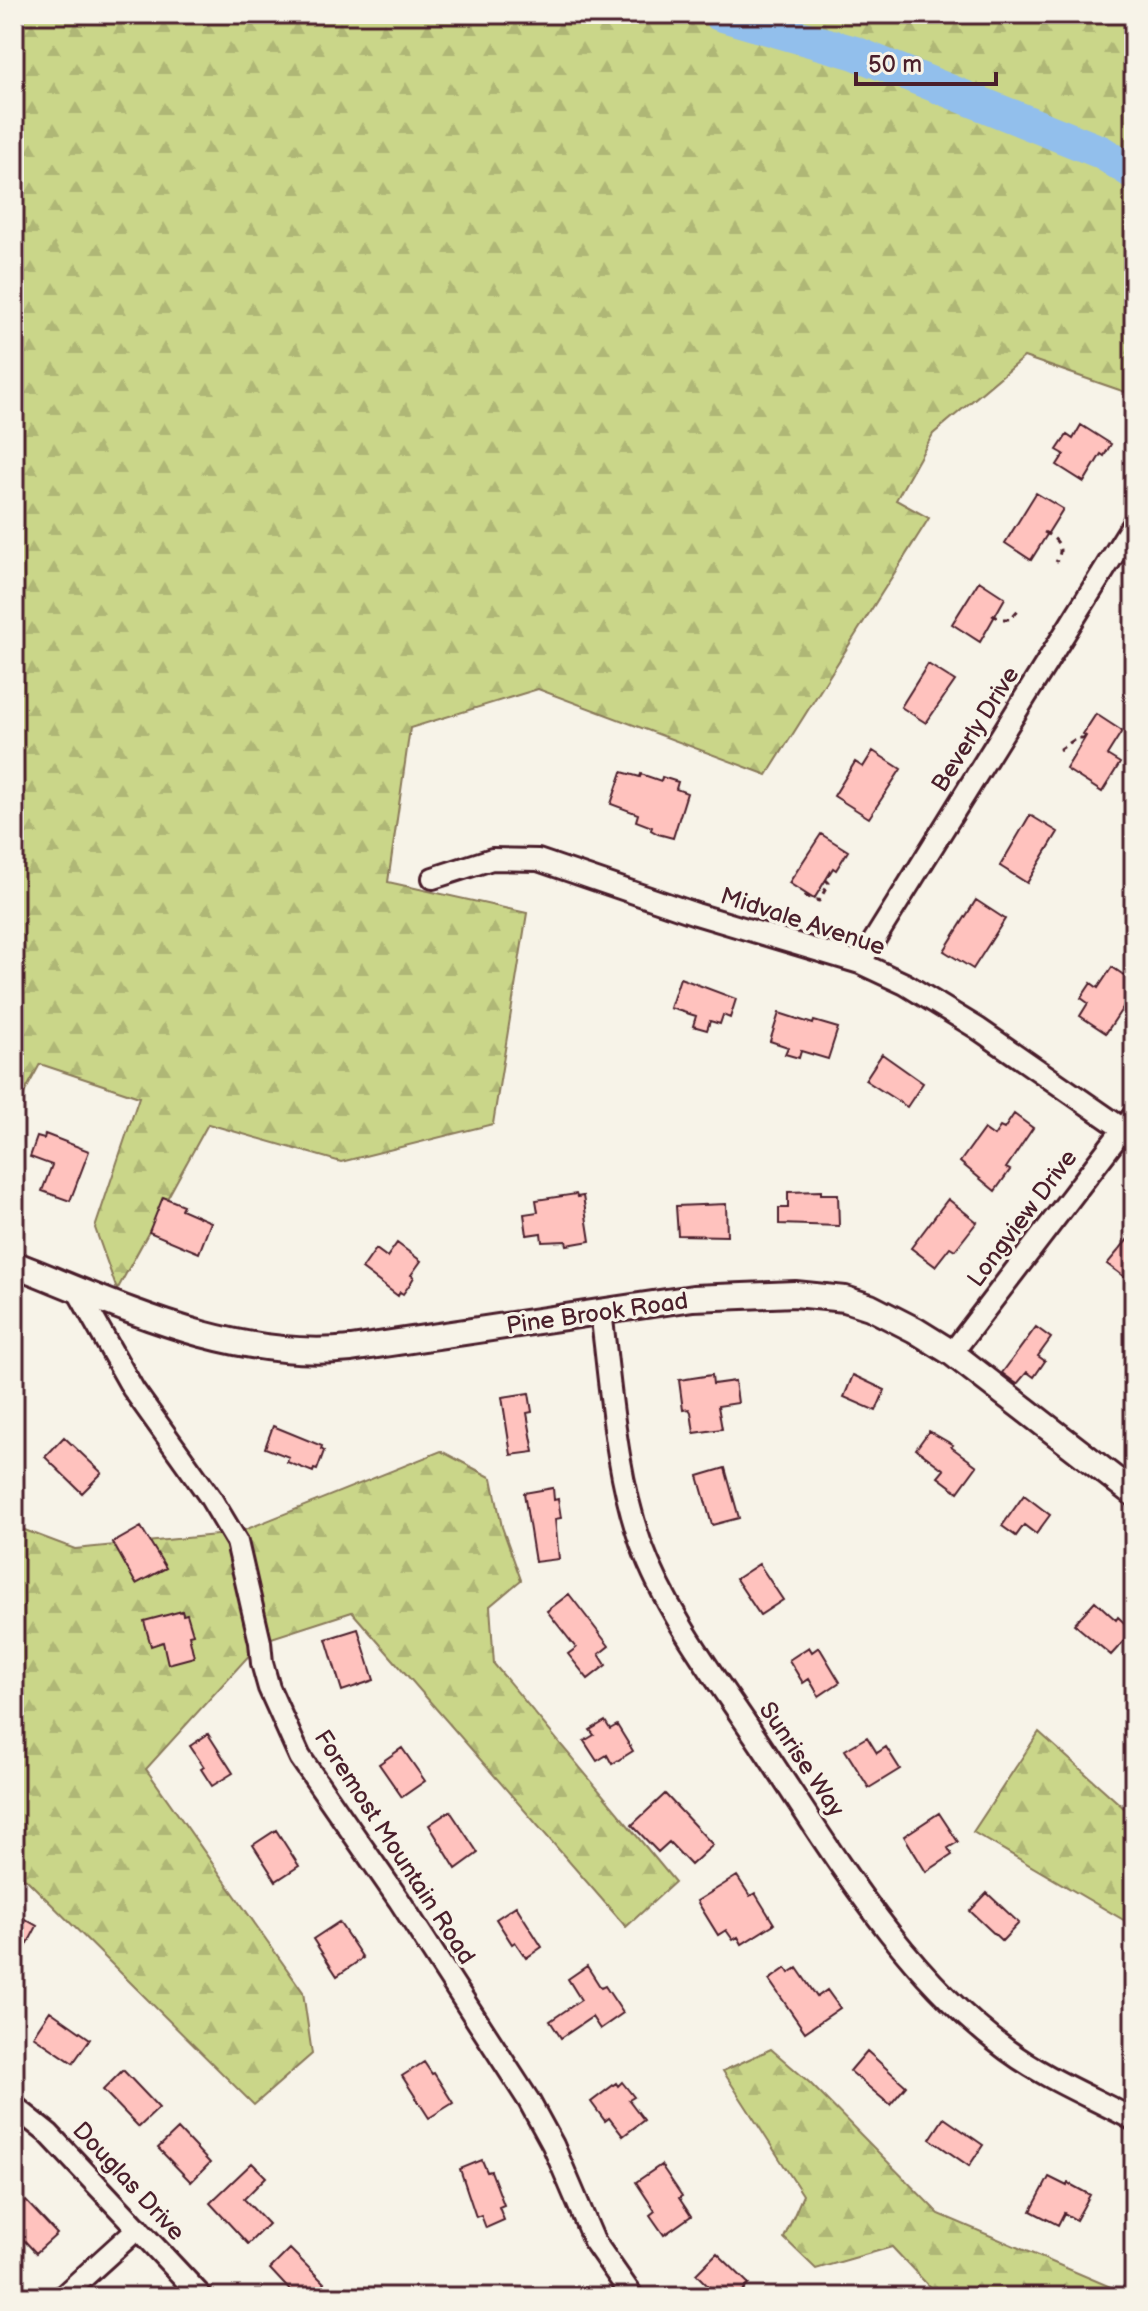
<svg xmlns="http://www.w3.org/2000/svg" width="1148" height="2311" font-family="'Balsamiq Sans',sans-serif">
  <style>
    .forest { fill: url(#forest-firs); stroke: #8a7a5a; stroke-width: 2 }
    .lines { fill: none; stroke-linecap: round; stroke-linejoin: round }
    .river { stroke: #92bfec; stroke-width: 34 }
    .building { fill: #ffc2be; stroke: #4a1f2b; stroke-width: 2 }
    .minor-casing { stroke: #4a1f2b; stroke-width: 26 }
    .tertiary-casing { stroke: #4a1f2b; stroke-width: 30 }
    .path { stroke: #4a1f2b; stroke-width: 3; stroke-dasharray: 6 6; stroke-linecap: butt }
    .minor { stroke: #f7f3e8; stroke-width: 20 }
    .tertiary { stroke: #f7f3e8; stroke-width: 24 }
    .labels { text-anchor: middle; stroke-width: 7; stroke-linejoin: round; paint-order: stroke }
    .street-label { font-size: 24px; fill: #4a1f2b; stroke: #f7f3e8 }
  </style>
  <defs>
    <pattern id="forest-firs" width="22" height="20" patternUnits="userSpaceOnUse" patternTransform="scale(2)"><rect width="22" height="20" fill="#cad689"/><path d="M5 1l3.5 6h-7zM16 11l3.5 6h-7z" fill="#afb776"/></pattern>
  </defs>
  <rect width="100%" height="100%" fill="#f7f3e8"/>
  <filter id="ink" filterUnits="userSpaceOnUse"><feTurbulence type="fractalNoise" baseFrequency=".0125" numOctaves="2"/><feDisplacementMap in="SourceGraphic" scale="16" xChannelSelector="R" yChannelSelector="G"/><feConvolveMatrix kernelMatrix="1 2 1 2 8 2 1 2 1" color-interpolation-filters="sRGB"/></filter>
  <g filter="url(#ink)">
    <!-- forest -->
    <path class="forest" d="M 14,14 L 1134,14 L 1134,395 L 1024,357 L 933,434 L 896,500 L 929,518 L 767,775 L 538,689 L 410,728 L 388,882 L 527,913 L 493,1124 L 341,1162 L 208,1124 L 117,1290 L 95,1228 L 139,1097 L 40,1064 L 14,1112 Z
      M 441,1451 L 492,1478 L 502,1527 L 521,1580 L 490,1606 L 494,1664 L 675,1882 L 626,1927 L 352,1612 L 262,1641 L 146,1769 L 303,1992 L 312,2054 L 254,2105 L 26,1879 L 14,1876 L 14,1526 L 75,1549 L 237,1533 Z
      M 1039,1732 L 1134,1817 L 1134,1926 L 973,1832 Z
      M 771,2049 L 810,2083 L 939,2214 L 1134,2297 L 939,2297 L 892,2247 L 816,2269 L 784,2238 L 803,2195 L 723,2071 Z"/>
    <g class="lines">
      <!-- river -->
      <path class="river" d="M 719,14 L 855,53 L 1101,152 L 1134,173"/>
    </g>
    <!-- building -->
    <path class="building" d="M 1081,425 L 1111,444 L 1104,456 L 1101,454 L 1084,482 L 1057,465 L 1064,454 L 1057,450 L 1067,435 L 1073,439 Z
      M 1036,493 L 1063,509 L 1031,560 L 1005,543 Z
      M 979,581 L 1005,598 L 980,642 L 952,624 Z
      M 928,664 L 955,681 L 926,723 L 901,707 Z
      M 1096,714 L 1122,731 L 1107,755 L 1120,763 L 1102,792 L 1066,769 L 1086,736 L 1083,734 Z
      M 873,751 L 901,769 L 869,818 L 834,796 L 855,762 L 863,767 Z
      M 622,772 L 640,777 L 641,774 L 661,781 L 662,777 L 678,782 L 676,789 L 687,793 L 673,838 L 658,834 L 651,830 L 652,827 L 636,821 L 638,814 L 611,804 Z
      M 1030,815 L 1058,832 L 1027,883 L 1000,866 Z
      M 821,834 L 848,851 L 836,870 L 833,868 L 814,899 L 789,883 Z
      M 976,900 L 1005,919 L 973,969 L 944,951 Z
      M 1112,967 L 1134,982 L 1134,991 L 1106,1033 L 1080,1016 L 1088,1003 L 1081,998 L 1091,983 L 1098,988 Z
      M 680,978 L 736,999 L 730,1018 L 723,1015 L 720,1024 L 710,1021 L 707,1030 L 693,1026 L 696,1016 L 670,1008 Z
      M 779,1013 L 813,1024 L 814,1021 L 838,1028 L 828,1059 L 801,1051 L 799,1058 L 785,1054 L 788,1047 L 770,1041 Z
      M 882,1054 L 923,1083 L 907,1107 L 865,1080 Z
      M 1014,1114 L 1033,1128 L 1006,1168 L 1010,1170 L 995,1191 L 960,1162 L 984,1129 L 994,1136 L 1000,1127 L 1004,1129 Z
      M 45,1134 L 89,1151 L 70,1201 L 42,1191 L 52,1165 L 30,1157 L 37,1137 L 44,1139 Z
      M 821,1191 L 821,1194 L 838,1194 L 839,1226 L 779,1224 L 779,1208 L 788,1208 L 788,1192 Z
      M 576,1194 L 577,1197 L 583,1196 L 590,1241 L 567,1245 L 566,1241 L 542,1242 L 541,1233 L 527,1235 L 524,1214 L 538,1212 L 536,1200 Z
      M 163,1197 L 183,1205 L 181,1209 L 211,1222 L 199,1253 L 149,1232 Z
      M 948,1199 L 977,1222 L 955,1250 L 950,1247 L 935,1266 L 911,1248 Z
      M 726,1204 L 727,1236 L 678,1235 L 676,1206 Z
      M 1134,1232 L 1134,1284 L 1107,1264 Z
      M 397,1243 L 421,1261 L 411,1275 L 414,1277 L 410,1284 L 403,1294 L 400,1292 L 398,1296 L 362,1269 L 376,1249 L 387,1257 Z
      M 1036,1327 L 1051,1338 L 1038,1356 L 1045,1361 L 1034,1377 L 1027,1372 L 1017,1384 L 1002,1373 Z
      M 712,1375 L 713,1384 L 735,1381 L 738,1403 L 718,1406 L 722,1429 L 694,1433 L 691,1412 L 689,1409 L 683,1410 L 679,1380 Z
      M 853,1375 L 885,1390 L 876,1411 L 844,1397 Z
      M 529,1393 L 532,1412 L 527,1413 L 534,1452 L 511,1455 L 502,1397 Z
      M 273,1426 L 322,1446 L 321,1449 L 324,1451 L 317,1470 L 314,1469 L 313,1472 L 287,1462 L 289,1457 L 265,1448 Z
      M 929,1431 L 953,1445 L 951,1447 L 977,1466 L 958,1492 L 938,1477 L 944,1470 L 916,1449 Z
      M 64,1437 L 102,1473 L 82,1493 L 45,1457 Z
      M 725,1468 L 739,1518 L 712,1525 L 698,1476 Z
      M 553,1488 L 554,1500 L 558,1499 L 561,1518 L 555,1519 L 559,1559 L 535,1562 L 524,1493 Z
      M 1024,1495 L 1050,1515 L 1036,1534 L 1024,1525 L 1016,1536 L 1002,1526 Z
      M 141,1527 L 166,1568 L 136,1584 L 113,1543 Z
      M 759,1564 L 783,1600 L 760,1615 L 736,1579 Z
      M 569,1594 L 609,1646 L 599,1654 L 606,1665 L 588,1679 L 568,1654 L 576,1648 L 547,1611 Z
      M 1095,1601 L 1116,1620 L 1118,1617 L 1133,1631 L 1111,1655 L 1074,1624 Z
      M 182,1611 L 183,1615 L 187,1614 L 193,1634 L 189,1635 L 194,1657 L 168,1664 L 163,1642 L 151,1646 L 144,1621 Z
      M 358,1629 L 374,1680 L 342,1691 L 326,1639 Z
      M 809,1647 L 812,1652 L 819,1647 L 840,1682 L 819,1696 L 809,1679 L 803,1683 L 789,1660 Z
      M 605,1721 L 610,1729 L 617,1725 L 633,1751 L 612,1764 L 607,1755 L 597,1761 L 584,1741 L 594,1735 L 590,1730 Z
      M 208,1734 L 233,1773 L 212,1786 L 201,1769 L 204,1767 L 190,1746 Z
      M 867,1737 L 877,1753 L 886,1747 L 900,1769 L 869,1788 L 845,1750 Z
      M 402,1748 L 425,1781 L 402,1797 L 379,1764 Z
      M 665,1794 L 713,1845 L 691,1865 L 669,1842 L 658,1852 L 632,1825 Z
      M 450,1811 L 478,1853 L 456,1869 L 429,1825 Z
      M 939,1813 L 958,1842 L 948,1848 L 952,1855 L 926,1872 L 904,1836 Z
      M 276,1830 L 299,1866 L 276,1881 L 253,1845 Z
      M 737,1876 L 750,1896 L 755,1893 L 774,1924 L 742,1944 L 738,1937 L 733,1940 L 726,1930 L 718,1935 L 697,1901 Z
      M 987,1893 L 1019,1923 L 1002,1941 L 970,1911 Z
      M 516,1906 L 542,1947 L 526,1958 L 515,1942 L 512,1944 L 496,1919 Z
      M 14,1913 L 37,1926 L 14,1970 Z
      M 339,1922 L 363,1958 L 337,1976 L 313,1939 Z
      M 587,1966 L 601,1988 L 605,1986 L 623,2013 L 600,2029 L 592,2017 L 561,2038 L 550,2021 L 581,2000 L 568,1979 Z
      M 786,1968 L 789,1973 L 797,1968 L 817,1997 L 827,1990 L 840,2008 L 805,2032 L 769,1980 Z
      M 50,2011 L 90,2039 L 73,2063 L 33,2036 Z
      M 867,2051 L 906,2086 L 890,2105 L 850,2071 Z
      M 424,2062 L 432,2074 L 434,2073 L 453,2103 L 429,2118 L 402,2076 Z
      M 123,2070 L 159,2108 L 139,2127 L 103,2090 Z
      M 622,2082 L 634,2097 L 629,2100 L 644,2120 L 623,2136 L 609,2118 L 605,2121 L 591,2102 L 616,2083 L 618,2086 Z
      M 944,2118 L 983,2145 L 969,2166 L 930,2139 Z
      M 178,2129 L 210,2163 L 191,2182 L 158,2148 Z
      M 482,2160 L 487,2172 L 491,2171 L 504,2205 L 499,2207 L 504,2220 L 486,2228 L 481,2215 L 476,2217 L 460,2169 Z
      M 252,2163 L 266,2177 L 244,2199 L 268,2224 L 248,2244 L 210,2203 Z
      M 661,2165 L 682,2196 L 679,2198 L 691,2216 L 664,2235 L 650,2215 L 655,2211 L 636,2182 Z
      M 1049,2177 L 1067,2186 L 1068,2183 L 1090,2195 L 1076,2220 L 1064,2213 L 1058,2225 L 1031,2211 Z
      M 26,2201 L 57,2234 L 36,2253 L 21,2237 L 14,2243 L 14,2212 Z
      M 290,2249 L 327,2286 L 316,2297 L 296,2297 L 270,2269 Z
      M 717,2253 L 749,2284 L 736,2297 L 719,2297 L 696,2274 Z"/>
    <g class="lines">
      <!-- minor casing -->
      <g class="minor-casing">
        <path id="minor" d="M 433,878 L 492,859 L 538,860 L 696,914 L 860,963 L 905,984 L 977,1028 L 1123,1129
          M 860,963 L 1134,522
          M 76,1288 L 133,1389 L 210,1497 L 237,1542 L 260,1642 L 262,1663 L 269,1688 L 300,1757 L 399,1900 L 529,2101 L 553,2145 L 594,2241 L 633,2297
          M 601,1312 C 611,1388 615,1471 641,1544 C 667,1615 716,1678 758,1741 C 832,1851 899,1970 1007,2050 C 1046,2079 1092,2097 1134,2120
          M 952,1353 L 1134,1115
          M 14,2106 L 49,2134 L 202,2297
          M 62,2297 L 138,2228"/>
      </g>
      <!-- tertiary casing -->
      <g class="tertiary-casing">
        <path id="tertiary" d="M 14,1264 C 123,1307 231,1361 351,1349 L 693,1298 L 795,1294 L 845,1299 L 870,1307 L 915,1330 L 952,1353 L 1134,1494"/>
      </g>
      <!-- path -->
      <path class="path" d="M 1044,532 C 1058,539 1065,548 1056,562
        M 992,615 L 1001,619 L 1010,619 L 1020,608
        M 1059,750 L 1077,738 L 1085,738
        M 804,896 L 819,901 L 829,883 L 826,880"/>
      <!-- minor -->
      <use href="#minor" class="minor"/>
      <!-- tertiary -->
      <use href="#tertiary" class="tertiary"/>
    </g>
  </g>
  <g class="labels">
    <!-- street labels -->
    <g class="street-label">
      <text transform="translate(975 729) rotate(-58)" y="8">Beverly Drive</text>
      <text transform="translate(803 921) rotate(18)" y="8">Midvale Avenue</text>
      <text transform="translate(1022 1218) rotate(-53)" y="8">Longview Drive</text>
      <text transform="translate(597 1313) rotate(-8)" y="8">Pine Brook Road</text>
      <text transform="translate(802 1759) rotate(56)" y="8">Sunrise Way</text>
      <text transform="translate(395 1847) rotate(57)" y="8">Foremost Mountain Road</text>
      <text transform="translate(129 2181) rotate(47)" y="8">Douglas Drive</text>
    </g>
  </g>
  <!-- margin -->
  <rect width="1148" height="2311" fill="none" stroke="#f7f3e8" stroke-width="48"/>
  <rect x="24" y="24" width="1100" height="2263" fill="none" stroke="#4a1f2b" stroke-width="3" filter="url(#ink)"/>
  <!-- scale -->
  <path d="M856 72v12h140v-12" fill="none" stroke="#4a1f2b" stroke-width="4"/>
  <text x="868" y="72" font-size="24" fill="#4a1f2b" stroke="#f7f3e8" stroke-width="6" paint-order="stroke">50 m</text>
</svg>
